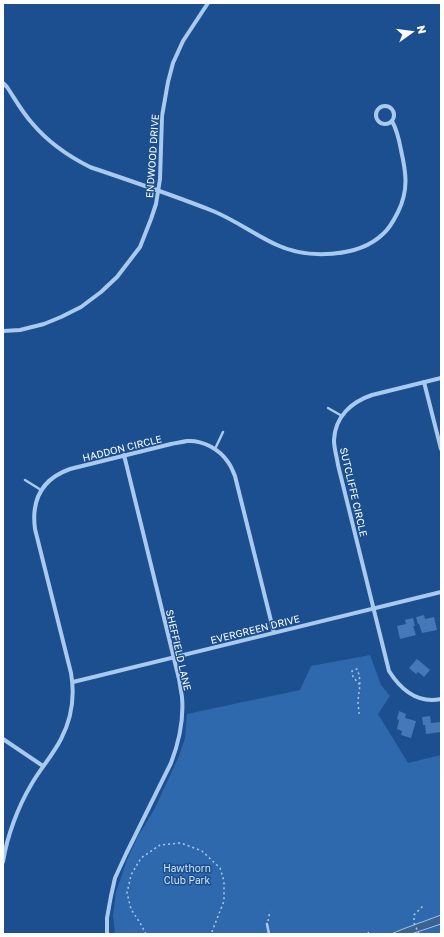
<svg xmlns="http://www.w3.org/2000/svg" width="444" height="937" font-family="'Golos Text',sans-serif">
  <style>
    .green { fill: #2e69ad }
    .water { fill: #3c6290; stroke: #9cc4f0 }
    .building { fill: #4478b7 }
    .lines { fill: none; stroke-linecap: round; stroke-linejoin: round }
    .path { stroke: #a9c9ee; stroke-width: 1.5; stroke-dasharray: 2 3; stroke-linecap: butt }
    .lane { stroke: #a9c9ee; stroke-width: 2.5 }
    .street { stroke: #a9c9ee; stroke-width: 4 }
    .labels { text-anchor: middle; stroke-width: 3; stroke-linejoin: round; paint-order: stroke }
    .street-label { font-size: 10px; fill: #fff; stroke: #1b4f8f }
    .park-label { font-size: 10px; fill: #cfe3fa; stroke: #1b4f8f }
  </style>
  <rect width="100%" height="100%" fill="#1b4f8f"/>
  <!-- green -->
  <path class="green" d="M 370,655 L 381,685 L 390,696 L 378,714 L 408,763 L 441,755 L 441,934 L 115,934 L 113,915 L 116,892 L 127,860 L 138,836 L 154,810 L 179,756 L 185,738 L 187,714 L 300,690 L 311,666 Z"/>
  <!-- water -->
  <path class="water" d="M 441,915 L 441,924 L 411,934 L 391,934 L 403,929 Z"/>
  <!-- building -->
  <path class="building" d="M 424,615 L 425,619 L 434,617 L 437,630 L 422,633 L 419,624 L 418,624 L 416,617 Z
    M 413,618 L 415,626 L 413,626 L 416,635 L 400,639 L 397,626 L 406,624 L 405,620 Z
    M 417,659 L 430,670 L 424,677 L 418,672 L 416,674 L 409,668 Z
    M 399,711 L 406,714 L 405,718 L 416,721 L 411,738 L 401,735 L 402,731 L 397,729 L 399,720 L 397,719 Z
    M 430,716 L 431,723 L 441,722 L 441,732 L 426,734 L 425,725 L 423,725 L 422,717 Z"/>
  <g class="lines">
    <!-- path -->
    <path class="path" d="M 359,714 C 359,710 358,705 358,701 C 359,689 362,681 357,669 L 352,671 L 353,677 L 360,685
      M 268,921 L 270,911
      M 368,932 L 369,934
      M 146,934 L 140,923 L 131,909 L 127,893 L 131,875 L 141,858 L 160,845 L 181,843 L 202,851 L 220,868 L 224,881 L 224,901 L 211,934
      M 419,934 L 414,923 L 414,915 L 423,906"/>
    <!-- lane -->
    <path class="lane" d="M 328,408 L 342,416
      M 215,449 L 223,432
      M 25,480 L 41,490
      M 267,924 L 269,934"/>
    <!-- street -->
    <path class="street" d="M 3,83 L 7,87 C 15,99 22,112 32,123 C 47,141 68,156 90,167 C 131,181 173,195 213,211 C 235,220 255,235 277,245 C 307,259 358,258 383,234 C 390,228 394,220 398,212 C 409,190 406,172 401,150 C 399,139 397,130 392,121
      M376 115a9 9 0 1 1 18 0a9 9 0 1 1-18 0Z
      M 3,331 L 20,330 L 44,324 L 61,317 L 81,307 L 101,292 L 117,277 L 140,247 L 151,219 L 156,204 L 160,179 L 162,116 L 168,82 L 173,63 L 183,41 L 208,3
      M 441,378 L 372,395 C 351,402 335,417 334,440 C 334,449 337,457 338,465 L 389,671 C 401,690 417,704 441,699
      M 424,382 L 441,449
      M 73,682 L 441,592
      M 3,739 L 43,766
      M 3,862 C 7,836 18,807 31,785 C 40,769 53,755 61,739 C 72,718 75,696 71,673 L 35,529 C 31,499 42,479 70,469 L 171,444 C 176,443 182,442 187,441 C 203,440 219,449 228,462 C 231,466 233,471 235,476 L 274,633
      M 107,934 L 107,918 L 111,896 L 115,878 L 126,854 L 171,763 C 179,742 184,720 182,697 C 181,691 180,685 179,679 L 124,455"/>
  </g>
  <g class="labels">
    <!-- street labels -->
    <g class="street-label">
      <text transform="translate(152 156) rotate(-86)" y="4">ENDWOOD DRIVE</text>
      <text transform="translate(122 448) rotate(-14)" y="4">HADDON CIRCLE</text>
      <text transform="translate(354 492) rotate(77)" y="4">SUTCLIFFE CIRCLE</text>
      <text transform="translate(255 629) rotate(-14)" y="4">EVERGREEN DRIVE</text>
      <text transform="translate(179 650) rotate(77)" y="4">SHEFFIELD LANE</text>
    </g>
    <!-- park labels -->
    <g class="park-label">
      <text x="187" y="872">Hawthorn<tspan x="187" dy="12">Club Park</tspan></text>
    </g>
  </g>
  <!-- border -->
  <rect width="444" height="937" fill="none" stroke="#ffffff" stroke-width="8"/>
  <!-- north arrow -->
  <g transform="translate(412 32) rotate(76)" stroke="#1b4f8f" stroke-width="3" paint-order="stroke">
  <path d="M0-3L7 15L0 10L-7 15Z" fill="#ffffff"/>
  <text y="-6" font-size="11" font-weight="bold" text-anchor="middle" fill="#ffffff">N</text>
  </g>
</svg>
